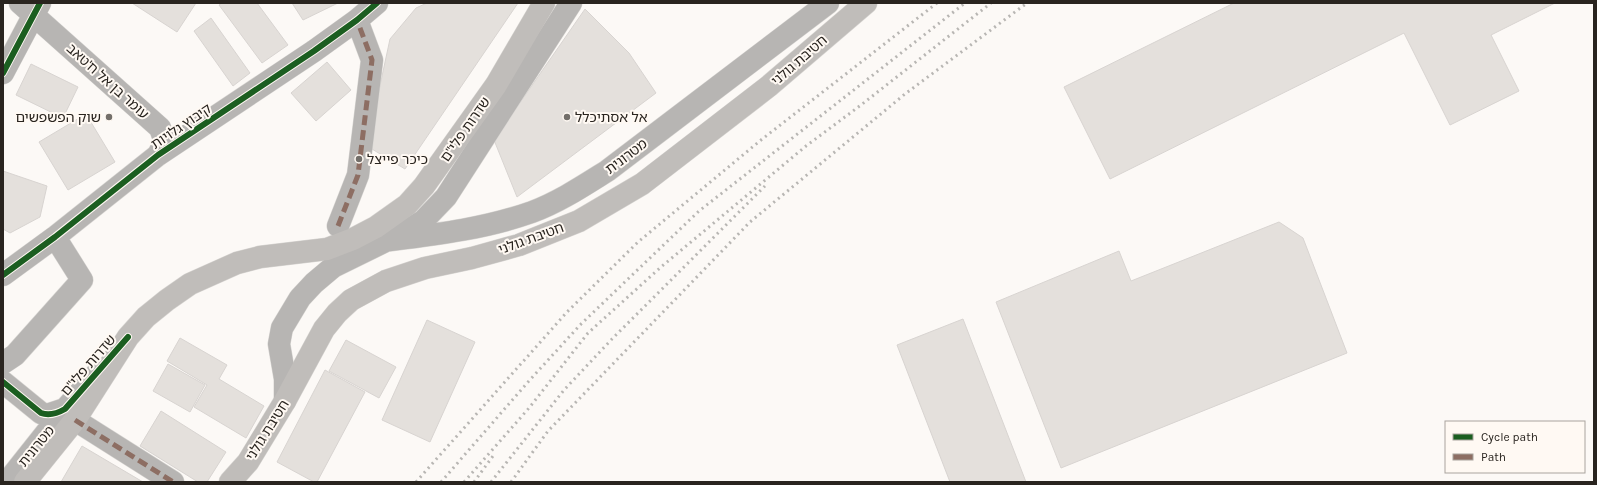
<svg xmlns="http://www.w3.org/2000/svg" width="1597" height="485" font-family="Karla,'Noto Sans Hebrew',sans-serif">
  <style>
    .building { fill: #e4e0dc; stroke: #d8d4d1 }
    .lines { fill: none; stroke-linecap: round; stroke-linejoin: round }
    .minor-casing { stroke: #d9d7d4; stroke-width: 23 }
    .highway-casing { stroke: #d9d7d4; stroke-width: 23 }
    .minor { stroke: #b7b5b3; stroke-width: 22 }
    .highway { stroke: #c0bdba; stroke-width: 22 }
    .rail { stroke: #b8b6b3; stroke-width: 3; stroke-dasharray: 2 4; stroke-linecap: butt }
    .quiet { stroke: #8d6e63; stroke-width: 5; stroke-dasharray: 10 5; stroke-linecap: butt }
    .cycleway-casing { stroke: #fff9f3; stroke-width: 8 }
    .cycleway { stroke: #1b5e20; stroke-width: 6 }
    .poi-dot { fill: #736f6a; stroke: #fff9f3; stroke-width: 1.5 }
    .labels { text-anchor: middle; stroke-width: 4; stroke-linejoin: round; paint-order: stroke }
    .street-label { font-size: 14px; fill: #29241f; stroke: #fff9f3 }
    .poi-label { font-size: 14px; fill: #29241f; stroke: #fff9f3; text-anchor: start }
  </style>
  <rect width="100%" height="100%" fill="#fcf9f6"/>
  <!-- building -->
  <path class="building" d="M 132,3 L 196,3 L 177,32 Z
    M 222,3 L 257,3 L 288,45 L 262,63 L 219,5 Z
    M 292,3 L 338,3 L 303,20 Z
    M 427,3 L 518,3 L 405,169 L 367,146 L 390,39 L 416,8 Z
    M 1234,3 L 1555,3 L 1491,35 L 1519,91 L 1450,125 L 1404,33 L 1110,179 L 1064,87 Z
    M 585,9 L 629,53 L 656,93 L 517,197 L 494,140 Z
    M 211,18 L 250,73 L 233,86 L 194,31 Z
    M 327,62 L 351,90 L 316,121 L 291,93 Z
    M 31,64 L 78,87 L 63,118 L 16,95 Z
    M 86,114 L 115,162 L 68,190 L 39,142 Z
    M 3,171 L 47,186 L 40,217 L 10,233 L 3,229 Z
    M 1279,222 L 1303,238 L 1347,353 L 1061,468 L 996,302 L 1119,251 L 1131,281 Z
    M 963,319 L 1026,482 L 950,482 L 897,345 Z
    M 427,320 L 475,342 L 430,442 L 382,420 Z
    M 180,338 L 227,365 L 219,379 L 264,406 L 246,438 L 194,407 L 207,385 L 167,361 Z
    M 346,340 L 396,367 L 379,398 L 329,371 Z
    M 168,364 L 205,385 L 190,412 L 153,391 Z
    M 325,370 L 365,392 L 317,482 L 314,482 L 277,462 Z
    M 161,411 L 226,452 L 207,482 L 198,482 L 140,446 Z
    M 82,446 L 143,482 L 61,482 Z"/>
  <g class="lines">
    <!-- minor casing -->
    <g class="minor-casing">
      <path id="minor" d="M 20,3 L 160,128 L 165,142 L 158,155
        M 3,73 L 40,3
        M 338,226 L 358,175 L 372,60 L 357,20
        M 341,247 C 405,237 470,234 532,212 C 559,202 583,186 607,171 L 828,3
        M 3,275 L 55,237 L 158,155 L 314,51 L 357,20 L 377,3
        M 3,363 L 15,355 L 82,280 L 55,237
        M 3,382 L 41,413 L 47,415 L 65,409
        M 285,401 L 285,379 L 279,344 L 282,328 L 300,298 L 314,283 L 333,267 L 408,230 L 423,221 L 446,197 L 571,3
        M 75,420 L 173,482
        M 7,482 L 65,409 L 99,371"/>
    </g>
    <!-- highway casing -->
    <g class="highway-casing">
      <path id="highway" d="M 25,482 L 75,420 L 128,337 L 146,317 L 167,300 L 190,284 L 237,263 L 260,257 L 327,249 L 353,239 L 376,227 L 407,205 L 424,186 L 496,85 L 544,3
        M 230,482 L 248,462 L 285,401 L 324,329 L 337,313 L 351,300 L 386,281 L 425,268 L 472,258 L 519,245 L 579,221 L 642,184 L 769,86 L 866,3"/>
    </g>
    <!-- minor -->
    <use href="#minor" class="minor"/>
    <!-- highway -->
    <use href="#highway" class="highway"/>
    <!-- rail -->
    <path class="rail" d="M 416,482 L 567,312 L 638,242 L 761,140 L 937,3
      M 441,482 L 528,382 L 580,325 L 699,211 L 965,3
      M 464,482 L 529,408 L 588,333 L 661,267 L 806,146 L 861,105 L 991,3
      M 474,482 L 493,456
      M 491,482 L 564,390 L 612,339 L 765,186
      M 511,482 L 548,431 L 750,222 L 905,94 L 1027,3"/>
    <!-- quiet -->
    <path class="quiet" d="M 338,226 L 358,175 L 372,60 L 357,20
      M 75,420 L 173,482"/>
    <!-- cycleway casing -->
    <g class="cycleway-casing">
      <path id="cycleway" d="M 3,73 L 40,3
        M 3,275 L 55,237 L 158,155 L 314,51 L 357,20 L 377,3
        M 3,382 L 41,413 C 49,416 58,413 65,409 L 128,337"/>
    </g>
    <!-- cycleway -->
    <use href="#cycleway" class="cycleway"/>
  </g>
  <!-- markers -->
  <g class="poi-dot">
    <circle cx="109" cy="117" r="4"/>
    <circle cx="567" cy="117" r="4"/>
    <circle cx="359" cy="159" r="4"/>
  </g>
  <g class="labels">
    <!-- street labels -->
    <g class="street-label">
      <text transform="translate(799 60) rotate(-41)" y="5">חטיבת גולני</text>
      <text transform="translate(108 81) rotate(42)" y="5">עומר בן אל ח'טאב</text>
      <text transform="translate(181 126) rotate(-34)" y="5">קיבוץ גלויות</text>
      <text transform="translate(465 129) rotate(-55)" y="5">שדרות פלי"ם</text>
      <text transform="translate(626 156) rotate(-37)" y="5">מטרונית</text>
      <text transform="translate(531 238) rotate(-20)" y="5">חטיבת גולני</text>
      <text transform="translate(88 365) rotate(-49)" y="5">שדרות פלי"ם</text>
      <text transform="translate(267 430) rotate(-58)" y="5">חטיבת גולני</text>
      <text transform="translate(36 446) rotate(-51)" y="5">מטרונית</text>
    </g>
    <!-- poi labels -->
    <g class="poi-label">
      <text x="101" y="122" text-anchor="end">שוק הפשפשים</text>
      <text x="575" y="122">אל אסתיכלל</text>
      <text x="367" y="164">כיכר פייצל</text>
    </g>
  </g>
  <!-- border -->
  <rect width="1597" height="485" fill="none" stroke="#29241f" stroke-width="8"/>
  <!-- legend -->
  <rect x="1445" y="421" width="140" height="52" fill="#fff9f3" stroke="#a9a49e"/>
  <rect x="1453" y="434" width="20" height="6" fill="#1b5e20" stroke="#a9a49e"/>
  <text x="1481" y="441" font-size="12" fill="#29241f">Cycle path</text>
  <rect x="1453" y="454" width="20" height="6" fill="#8d6e63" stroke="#a9a49e"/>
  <text x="1481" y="461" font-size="12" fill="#29241f">Path</text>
</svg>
